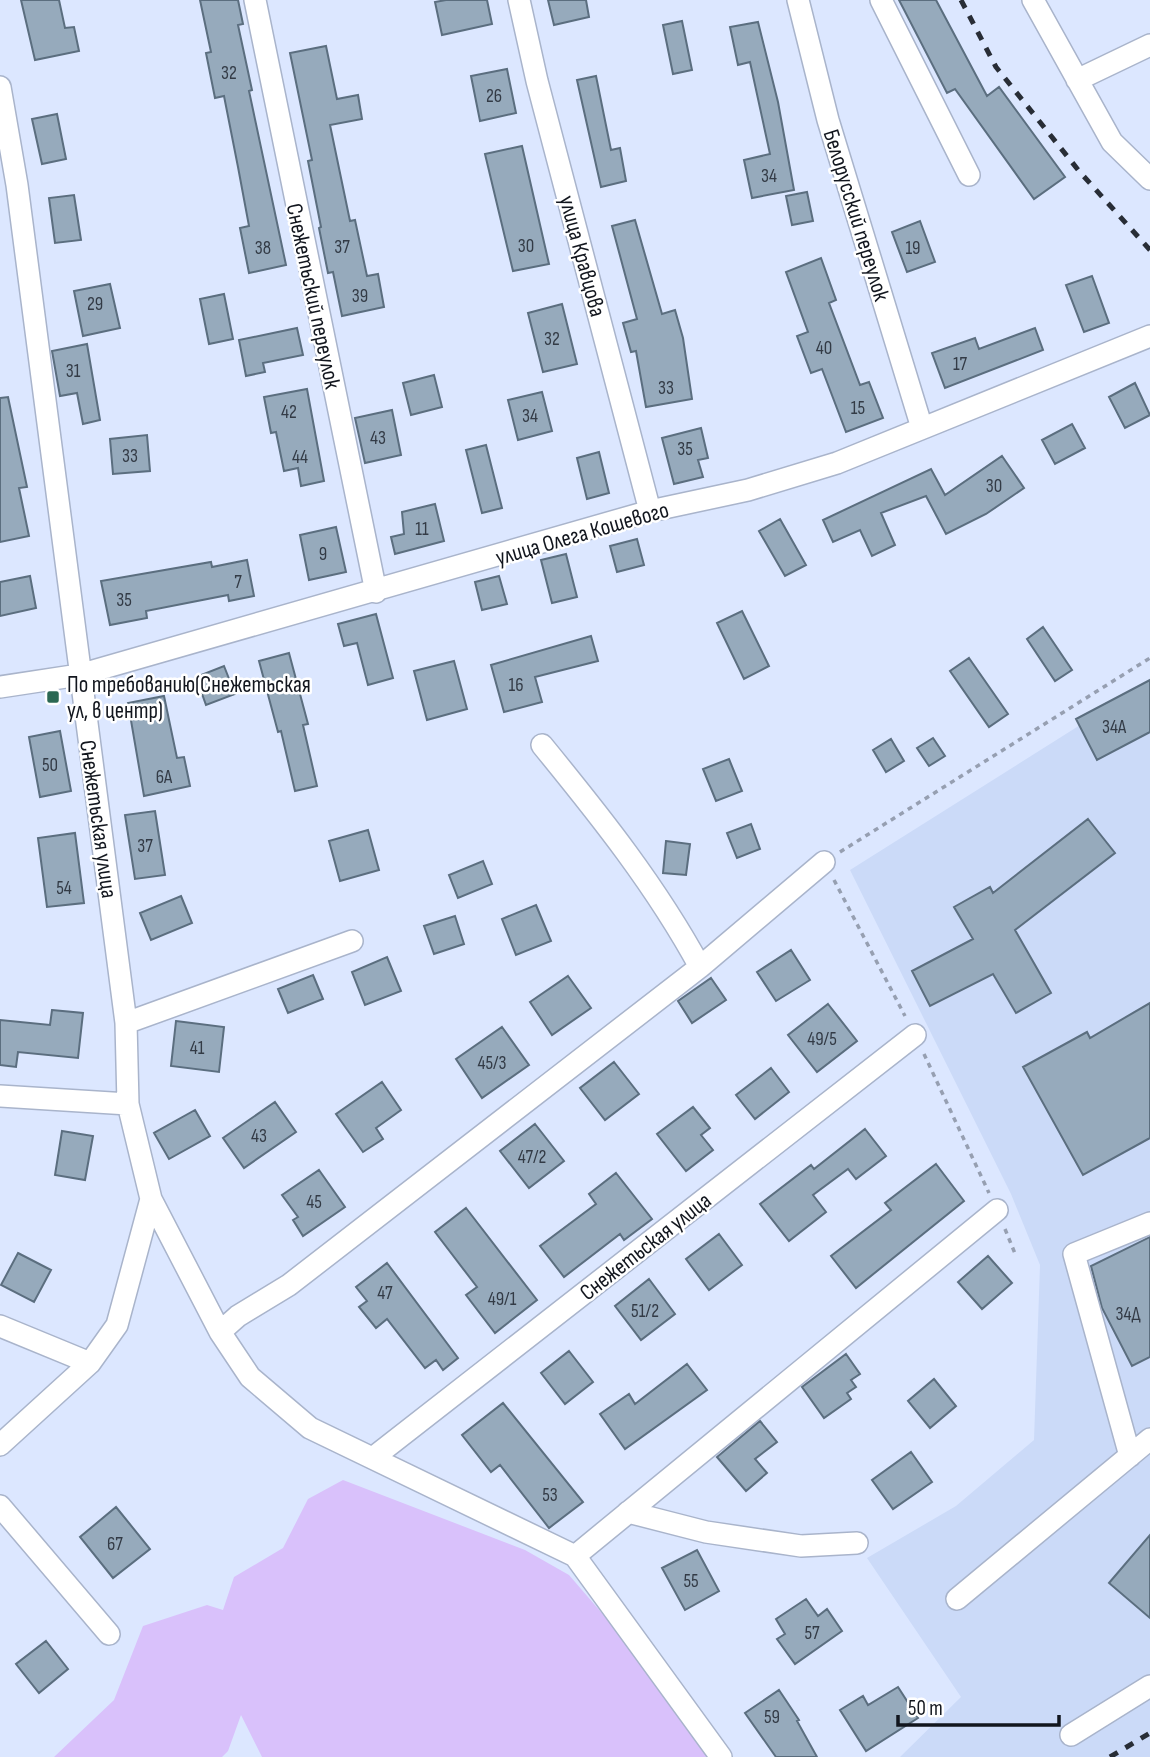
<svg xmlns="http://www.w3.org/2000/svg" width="1150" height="1757" font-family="'Sofia Sans Condensed',sans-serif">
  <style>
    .built { fill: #cbdaf8 }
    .green { fill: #d9c1fb }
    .building { fill: #96aabc; stroke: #5b6e7f; stroke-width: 2 }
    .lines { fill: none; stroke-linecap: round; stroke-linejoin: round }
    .minor-casing { stroke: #a9b4cb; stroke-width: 24 }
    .path { stroke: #969fb1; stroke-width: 3.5; stroke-dasharray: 5 5; stroke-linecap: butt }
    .minor { stroke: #fff; stroke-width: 21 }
    .rail { stroke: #282d36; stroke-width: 5; stroke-dasharray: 9 9; stroke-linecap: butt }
    .poi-dot { fill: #2b6853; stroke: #fff; stroke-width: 2.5 }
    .labels { text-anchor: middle; stroke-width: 5; stroke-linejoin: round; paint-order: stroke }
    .number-label { font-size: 19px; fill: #333b46 }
    .street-label { font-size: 23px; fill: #12161e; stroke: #fff }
    .poi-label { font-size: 23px; fill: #12161e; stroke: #fff; text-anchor: start }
  </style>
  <rect width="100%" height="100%" fill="#dce7ff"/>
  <!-- built -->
  <path class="built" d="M 1150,681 L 1150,1757 L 900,1757 L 961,1697 L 867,1558 L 956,1506 L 1034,1440 L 1040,1265 L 1011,1194 L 850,870 Z"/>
  <!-- green -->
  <path class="green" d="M 343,1480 L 525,1550 L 569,1575 L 726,1757 L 262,1757 L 241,1715 L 228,1751 L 222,1757 L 54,1757 L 114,1700 L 143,1626 L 207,1605 L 223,1610 L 234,1577 L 283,1548 L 308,1499 Z"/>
  <!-- building -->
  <path class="building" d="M 21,0 L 59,0 L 65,28 L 74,27 L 79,51 L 35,60 Z
    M 200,0 L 238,0 L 243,24 L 238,25 L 252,90 L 249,91 L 286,265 L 249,273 L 240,228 L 249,226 L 238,167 L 224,96 L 215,98 L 206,53 L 211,52 Z
    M 446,0 L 487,0 L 492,24 L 442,35 L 435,2 Z
    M 548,0 L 586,0 L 589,17 L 554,25 Z
    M 899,0 L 936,0 L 987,96 L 999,87 L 1065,177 L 1034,199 L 955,89 L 947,93 Z
    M 682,21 L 692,70 L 673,74 L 663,25 Z
    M 758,22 L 778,102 L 794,190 L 752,198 L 744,160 L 770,154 L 750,62 L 738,65 L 730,27 Z
    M 326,46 L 337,99 L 358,95 L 362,119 L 330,125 L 350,221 L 355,220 L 367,276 L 378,274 L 384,307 L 342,316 L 333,272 L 328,273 L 319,228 L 321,227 L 308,161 L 312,160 L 290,53 Z
    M 507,69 L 516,113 L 480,121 L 471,76 Z
    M 596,76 L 611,150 L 620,148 L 626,181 L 601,187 L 577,80 Z
    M 57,114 L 66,159 L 42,164 L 32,119 Z
    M 522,146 L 549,264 L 513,271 L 485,154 Z
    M 807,192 L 813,221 L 792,225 L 786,196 Z
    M 74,195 L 81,240 L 55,243 L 49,198 Z
    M 635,220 L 662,314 L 675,310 L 683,338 L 692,399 L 646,407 L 636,351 L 631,352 L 623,323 L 637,319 L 612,226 Z
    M 920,221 L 935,262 L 907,272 L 892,232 Z
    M 821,258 L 836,300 L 829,303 L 860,385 L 869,382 L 883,418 L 846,432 L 822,369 L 811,373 L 797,336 L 808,332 L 786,272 Z
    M 1092,276 L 1109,323 L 1084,332 L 1066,285 Z
    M 110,284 L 120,328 L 83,336 L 74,291 Z
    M 224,294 L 233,339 L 209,344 L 200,299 Z
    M 562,304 L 577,364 L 543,372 L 528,313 Z
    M 297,328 L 303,355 L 263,363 L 265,372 L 246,376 L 239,340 Z
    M 1035,328 L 1043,350 L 945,388 L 932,353 L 975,338 L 979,349 Z
    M 87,344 L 100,420 L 83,424 L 77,393 L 60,396 L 52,351 Z
    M 434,375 L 442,407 L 411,415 L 403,383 Z
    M 1135,383 L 1150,415 L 1125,428 L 1109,397 Z
    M 307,389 L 324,481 L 301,486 L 298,468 L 284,471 L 276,432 L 271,433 L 264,397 Z
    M 542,392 L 552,431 L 518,440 L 508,400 Z
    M 8,397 L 27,487 L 19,488 L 29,536 L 0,542 L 0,398 Z
    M 392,410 L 401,455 L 365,463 L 355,418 Z
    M 1072,424 L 1085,448 L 1055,464 L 1042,440 Z
    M 701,428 L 708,458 L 698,460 L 703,477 L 674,484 L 662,438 Z
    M 147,435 L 150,471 L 113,474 L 110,439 Z
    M 486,445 L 502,508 L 482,513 L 466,450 Z
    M 599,452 L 609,493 L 587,499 L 577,458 Z
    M 1002,456 L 1024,488 L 986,514 L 946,534 L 926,496 L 881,513 L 895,545 L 872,556 L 860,530 L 833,542 L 823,520 L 931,469 L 945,495 Z
    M 435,504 L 444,541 L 395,554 L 391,537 L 404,534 L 402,512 Z
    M 780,519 L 806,565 L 785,576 L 759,531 Z
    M 336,527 L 346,572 L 309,580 L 300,535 Z
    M 637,539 L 644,565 L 617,572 L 610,546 Z
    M 566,554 L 577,597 L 552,603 L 541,560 Z
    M 247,560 L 254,596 L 229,601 L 228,595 L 146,611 L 147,618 L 110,625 L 101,581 L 211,562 L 212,567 Z
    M 30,576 L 36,608 L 0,616 L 0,582 Z
    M 499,576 L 507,604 L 482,610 L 475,582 Z
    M 742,611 L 769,666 L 744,679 L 717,623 Z
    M 376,614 L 393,678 L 368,685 L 357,643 L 344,646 L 338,624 Z
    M 1043,627 L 1072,670 L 1055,681 L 1027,639 Z
    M 591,636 L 598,661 L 535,677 L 542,702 L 504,712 L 491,665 Z
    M 289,653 L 308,724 L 303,725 L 317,786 L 295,791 L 281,731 L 278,732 L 259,661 Z
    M 969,658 L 1008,714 L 989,727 L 950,671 Z
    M 454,661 L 467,709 L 427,720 L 414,671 Z
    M 224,666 L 235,694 L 206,705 L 196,677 Z
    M 1150,680 L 1150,732 L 1097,760 L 1076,719 Z
    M 164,696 L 177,758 L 184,757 L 190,786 L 144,796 L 128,703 Z
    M 60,731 L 71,791 L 40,797 L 29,737 Z
    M 933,738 L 945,756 L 929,766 L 917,748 Z
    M 891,739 L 904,761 L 886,772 L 873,750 Z
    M 729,759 L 742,791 L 716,801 L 703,769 Z
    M 155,811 L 165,875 L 135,879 L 125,815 Z
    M 1088,819 L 1115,853 L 1015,930 L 1051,993 L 1016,1013 L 993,974 L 930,1006 L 912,971 L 973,939 L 954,907 L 990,887 L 993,893 Z
    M 751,824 L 760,849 L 737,858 L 727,833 Z
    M 368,830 L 379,870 L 340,881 L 329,841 Z
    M 75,833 L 84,903 L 47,907 L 38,838 Z
    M 666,841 L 690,844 L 686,875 L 663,873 Z
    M 483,861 L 492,884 L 458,898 L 449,875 Z
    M 181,896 L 192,923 L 151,940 L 140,913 Z
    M 536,905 L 551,941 L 516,955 L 502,919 Z
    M 455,916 L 464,944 L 434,954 L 424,926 Z
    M 791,950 L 810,980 L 776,1001 L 757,972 Z
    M 387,957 L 401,991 L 365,1005 L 352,972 Z
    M 313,975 L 323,999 L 288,1013 L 278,989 Z
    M 568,976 L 591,1008 L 552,1035 L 530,1002 Z
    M 711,978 L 726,1000 L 692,1023 L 678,1001 Z
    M 1150,1003 L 1150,1138 L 1083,1175 L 1023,1067 L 1087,1032 L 1090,1038 Z
    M 828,1004 L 857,1041 L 817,1072 L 788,1035 Z
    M 52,1010 L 83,1013 L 78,1058 L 18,1052 L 16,1067 L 0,1065 L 0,1020 L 50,1025 Z
    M 176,1021 L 224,1027 L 219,1072 L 171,1066 Z
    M 502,1027 L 529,1065 L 482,1098 L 456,1059 Z
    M 614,1062 L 639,1094 L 605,1120 L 580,1088 Z
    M 771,1068 L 789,1092 L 755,1119 L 736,1095 Z
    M 382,1082 L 401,1110 L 376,1128 L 383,1139 L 363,1152 L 336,1114 Z
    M 275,1102 L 296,1132 L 244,1168 L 223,1138 Z
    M 693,1107 L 710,1128 L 701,1135 L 713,1150 L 686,1171 L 657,1134 Z
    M 195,1110 L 210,1136 L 169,1159 L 154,1133 Z
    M 535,1124 L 564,1161 L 529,1188 L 500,1151 Z
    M 865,1129 L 886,1156 L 856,1179 L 848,1169 L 813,1195 L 826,1212 L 789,1241 L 760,1204 L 811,1165 L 814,1169 Z
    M 62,1131 L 93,1136 L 85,1180 L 55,1175 Z
    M 936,1164 L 964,1201 L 856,1288 L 831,1256 L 891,1210 L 885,1203 Z
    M 319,1170 L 345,1207 L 303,1236 L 293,1220 L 298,1217 L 282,1195 Z
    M 616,1173 L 652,1219 L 624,1240 L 620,1234 L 564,1277 L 540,1246 L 596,1204 L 589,1194 Z
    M 466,1208 L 537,1300 L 495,1333 L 466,1295 L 477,1287 L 435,1232 Z
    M 719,1234 L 742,1265 L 709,1290 L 686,1259 Z
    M 1150,1237 L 1150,1357 L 1132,1366 L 1102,1308 L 1091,1266 Z
    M 18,1253 L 51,1270 L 34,1302 L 1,1285 Z
    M 988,1256 L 1012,1283 L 982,1309 L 958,1282 Z
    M 387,1263 L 458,1358 L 443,1370 L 436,1360 L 425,1368 L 387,1319 L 376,1328 L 359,1307 L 367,1301 L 356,1287 Z
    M 649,1279 L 675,1314 L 641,1340 L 615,1306 Z
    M 569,1351 L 593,1382 L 565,1404 L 541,1373 Z
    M 846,1354 L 860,1374 L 851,1380 L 856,1387 L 847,1393 L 851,1399 L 824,1418 L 802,1387 Z
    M 687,1364 L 707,1390 L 625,1449 L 600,1414 L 629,1394 L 635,1404 Z
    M 934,1379 L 956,1406 L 930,1428 L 908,1401 Z
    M 503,1403 L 583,1502 L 549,1528 L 500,1465 L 491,1472 L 462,1435 Z
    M 760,1421 L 777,1442 L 755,1459 L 767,1473 L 746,1491 L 717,1457 Z
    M 911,1452 L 932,1482 L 893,1509 L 872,1480 Z
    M 116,1507 L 150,1549 L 113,1578 L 80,1537 Z
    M 1150,1535 L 1150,1618 L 1109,1583 Z
    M 697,1550 L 719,1591 L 685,1610 L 662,1568 Z
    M 806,1599 L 818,1616 L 827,1609 L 842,1631 L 795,1664 L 777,1639 L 785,1634 L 776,1619 Z
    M 46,1641 L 68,1669 L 39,1693 L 16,1664 Z
    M 898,1687 L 918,1718 L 866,1751 L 840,1710 L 863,1696 L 868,1705 Z
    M 779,1690 L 799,1720 L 797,1721 L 817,1757 L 776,1757 L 745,1713 Z"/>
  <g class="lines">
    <!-- minor casing -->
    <g class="minor-casing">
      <path id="minor" d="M 255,0 L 376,592
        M 519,0 L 537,81 L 650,511
        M 798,0 L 828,120 L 922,428
        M 881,0 L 969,175
        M 1033,0 L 1112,142 L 1150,179
        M 1077,80 L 1150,45
        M 0,87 L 17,185 L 126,1023 L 128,1104 L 151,1199 L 220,1332 L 250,1377 L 310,1428 L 575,1556 L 721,1757
        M 0,687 L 79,675 L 650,511 L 748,490 L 837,463 L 1150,336
        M 542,745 C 600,816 656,886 700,967
        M 126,1023 L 352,941
        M 0,1096 L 128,1104
        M 0,1326 L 90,1363
        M 220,1332 L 238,1316 L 289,1285 L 700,967 L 824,862
        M 0,1445 L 90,1363 L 117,1325 L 151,1199
        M 1130,1456 L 1074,1254 L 1150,1223
        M 374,1457 L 915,1035
        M 0,1506 L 109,1634
        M 628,1512 L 706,1532 L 801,1546 L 857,1543
        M 575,1556 L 997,1210
        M 957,1599 L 1150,1439
        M 1071,1735 L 1150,1686"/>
    </g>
    <!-- path -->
    <path class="path" d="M 840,852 L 1150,658
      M 834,880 L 905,1016
      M 924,1054 L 989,1193
      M 1005,1229 L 1016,1256"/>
    <!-- minor -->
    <use href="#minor" class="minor"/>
    <!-- rail -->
    <path class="rail" d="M 961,0 L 996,67 L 1079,171 L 1150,250
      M 1110,1757 L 1150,1733"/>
  </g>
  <!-- markers -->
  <rect class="poi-dot" x="46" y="690" width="14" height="14" rx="3.5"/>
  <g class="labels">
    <!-- number labels -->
    <g class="number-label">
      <text x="229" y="79">32</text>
      <text x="494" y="102">26</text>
      <text x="769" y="182">34</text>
      <text x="526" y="252">30</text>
      <text x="342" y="253">37</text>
      <text x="263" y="254">38</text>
      <text x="913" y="254">19</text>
      <text x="360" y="302">39</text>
      <text x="95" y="310">29</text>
      <text x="552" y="345">32</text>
      <text x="824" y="354">40</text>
      <text x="960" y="370">17</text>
      <text x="73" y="377">31</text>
      <text x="666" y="394">33</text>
      <text x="858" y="414">15</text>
      <text x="289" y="418">42</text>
      <text x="530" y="422">34</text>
      <text x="378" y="444">43</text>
      <text x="685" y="455">35</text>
      <text x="130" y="462">33</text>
      <text x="300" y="463">44</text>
      <text x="994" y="492">30</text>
      <text x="422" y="535">11</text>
      <text x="323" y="560">9</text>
      <text x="238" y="588">7</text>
      <text x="124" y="606">35</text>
      <text x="516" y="691">16</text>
      <text x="1114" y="733">34А</text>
      <text x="50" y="771">50</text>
      <text x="164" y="783">6А</text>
      <text x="145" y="852">37</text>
      <text x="64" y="894">54</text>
      <text x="822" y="1045">49/5</text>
      <text x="197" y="1054">41</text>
      <text x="492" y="1069">45/3</text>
      <text x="259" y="1142">43</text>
      <text x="532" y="1163">47/2</text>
      <text x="314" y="1208">45</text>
      <text x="385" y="1299">47</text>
      <text x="502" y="1305">49/1</text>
      <text x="645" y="1317">51/2</text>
      <text x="1128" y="1320">34Д</text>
      <text x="550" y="1501">53</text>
      <text x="115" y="1550">67</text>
      <text x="691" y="1587">55</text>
      <text x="812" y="1639">57</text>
      <text x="772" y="1723">59</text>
    </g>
    <!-- street labels -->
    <g class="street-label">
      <text transform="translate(857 215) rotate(73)" y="8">Белорусский переулок</text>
      <text transform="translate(583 256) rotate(75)" y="8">улица Кравцова</text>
      <text transform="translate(314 296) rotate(78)" y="8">Снежетьский переулок</text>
      <text transform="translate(582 533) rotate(-16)" y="8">улица Олега Кошевого</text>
      <text transform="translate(99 819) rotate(82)" y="8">Снежетьская улица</text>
      <text transform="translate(645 1246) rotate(-38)" y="8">Снежетьская улица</text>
    </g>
    <!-- poi labels -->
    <g class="poi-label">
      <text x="67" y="692">По требованию(Снежетьская<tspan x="67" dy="26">ул, в центр)</tspan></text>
    </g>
  </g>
  <!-- scale -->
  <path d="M898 1715v10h161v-10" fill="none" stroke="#12161e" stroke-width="3.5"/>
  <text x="908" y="1715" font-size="21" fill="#12161e" stroke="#ffffff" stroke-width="5" paint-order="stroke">50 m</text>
</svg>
